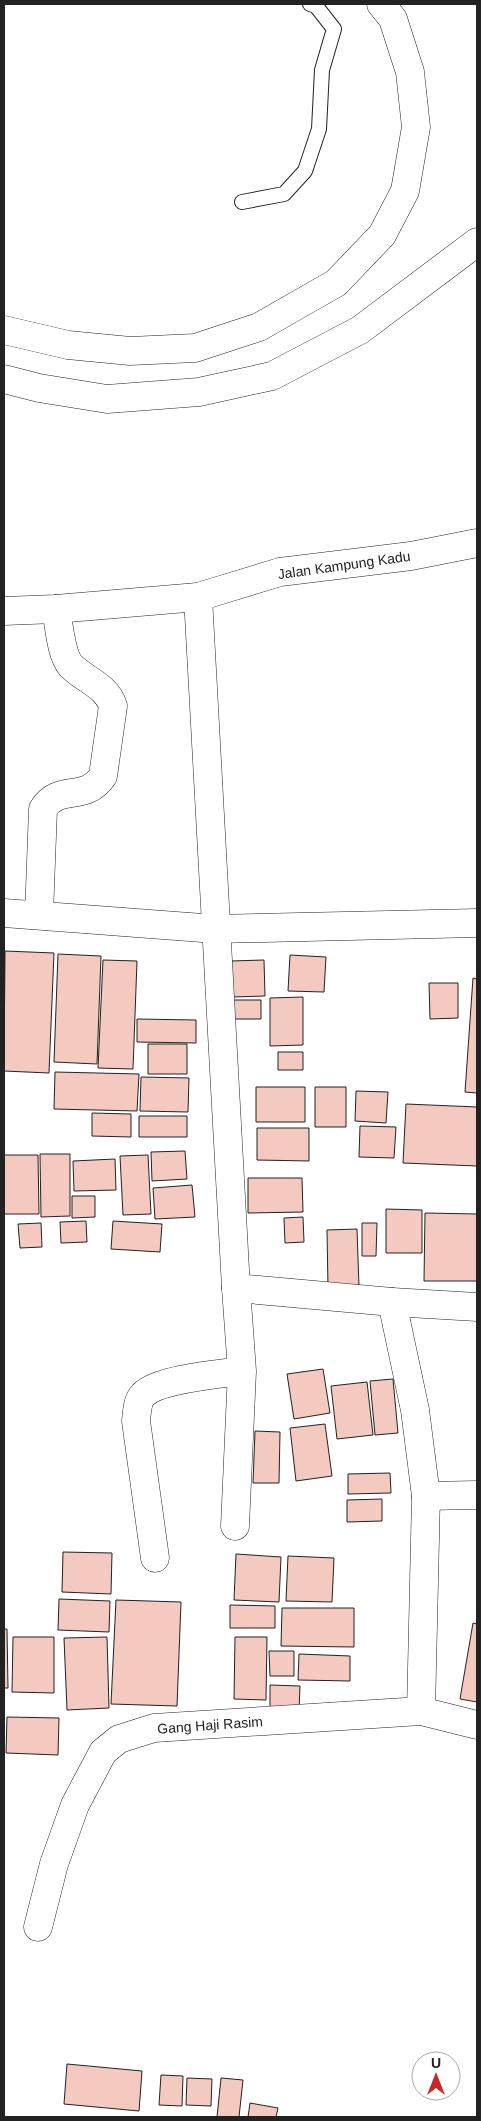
<svg xmlns="http://www.w3.org/2000/svg" width="481" height="2121" font-family="Arial,sans-serif">
  <style>
    .building { fill: #f3c9c0; stroke: #222 }
    .lines { fill: none; stroke-linecap: round; stroke-linejoin: round }
    .lane-casing { stroke: #222; stroke-width: 16 }
    .street-casing { stroke: #222; stroke-width: 29 }
    .secondary-casing { stroke: #222; stroke-width: 29 }
    .highway-casing { stroke: #222; stroke-width: 29 }
    .lane { stroke: #fff; stroke-width: 14 }
    .street { stroke: #fff; stroke-width: 28 }
    .secondary { stroke: #fff; stroke-width: 28 }
    .highway { stroke: #fff; stroke-width: 28 }
    .labels { text-anchor: middle; stroke-width: 4; stroke-linejoin: round; paint-order: stroke }
    .street-label { font-size: 14px; fill: #222; stroke: #fff }
  </style>
  <rect width="100%" height="100%" fill="#fff"/>
  <!-- building -->
  <path class="building" d="M 5,951 L 54,953 L 49,1073 L 4,1071 Z
    M 58,954 L 101,956 L 97,1064 L 54,1062 Z
    M 290,955 L 326,957 L 324,992 L 288,991 Z
    M 103,960 L 137,961 L 133,1069 L 98,1068 Z
    M 264,960 L 265,996 L 232,997 L 231,961 Z
    M 473,978 L 477,979 L 477,1093 L 465,1092 Z
    M 429,983 L 458,983 L 458,1018 L 430,1019 Z
    M 303,997 L 303,1045 L 270,1046 L 270,998 Z
    M 226,1000 L 261,1000 L 261,1019 L 226,1019 Z
    M 137,1019 L 196,1020 L 196,1043 L 137,1042 Z
    M 148,1044 L 187,1044 L 187,1074 L 148,1074 Z
    M 278,1052 L 303,1052 L 303,1070 L 278,1070 Z
    M 55,1072 L 139,1074 L 137,1111 L 54,1109 Z
    M 141,1077 L 189,1078 L 188,1112 L 140,1111 Z
    M 256,1087 L 305,1087 L 305,1122 L 256,1122 Z
    M 315,1087 L 346,1087 L 346,1127 L 315,1127 Z
    M 356,1091 L 388,1092 L 386,1123 L 355,1121 Z
    M 406,1104 L 477,1107 L 477,1166 L 403,1163 Z
    M 92,1113 L 131,1114 L 131,1137 L 92,1136 Z
    M 139,1116 L 187,1116 L 187,1137 L 139,1137 Z
    M 360,1126 L 396,1127 L 394,1158 L 359,1157 Z
    M 257,1128 L 309,1128 L 309,1161 L 257,1160 Z
    M 185,1151 L 187,1179 L 152,1181 L 151,1152 Z
    M 40,1154 L 70,1154 L 70,1216 L 41,1217 Z
    M 4,1155 L 38,1155 L 39,1214 L 4,1214 Z
    M 148,1155 L 151,1214 L 123,1215 L 120,1156 Z
    M 115,1159 L 116,1190 L 74,1191 L 73,1161 Z
    M 248,1178 L 302,1178 L 303,1212 L 248,1213 Z
    M 192,1185 L 195,1217 L 155,1219 L 153,1188 Z
    M 72,1196 L 95,1196 L 95,1217 L 72,1218 Z
    M 386,1209 L 422,1210 L 422,1253 L 386,1253 Z
    M 425,1213 L 477,1214 L 477,1281 L 424,1281 Z
    M 303,1217 L 304,1242 L 285,1243 L 284,1218 Z
    M 86,1221 L 87,1242 L 61,1243 L 60,1222 Z
    M 113,1221 L 162,1224 L 160,1252 L 111,1249 Z
    M 41,1223 L 42,1247 L 20,1248 L 18,1224 Z
    M 362,1223 L 377,1223 L 376,1256 L 362,1256 Z
    M 357,1229 L 359,1287 L 328,1288 L 327,1230 Z
    M 323,1369 L 330,1413 L 294,1419 L 287,1374 Z
    M 393,1379 L 398,1433 L 375,1435 L 370,1381 Z
    M 367,1382 L 373,1435 L 337,1439 L 331,1386 Z
    M 325,1424 L 332,1476 L 296,1481 L 290,1428 Z
    M 255,1431 L 280,1432 L 279,1483 L 253,1483 Z
    M 390,1473 L 391,1493 L 348,1494 L 348,1474 Z
    M 382,1499 L 382,1521 L 347,1522 L 347,1500 Z
    M 63,1552 L 112,1553 L 111,1594 L 62,1592 Z
    M 236,1554 L 281,1557 L 279,1602 L 234,1600 Z
    M 288,1556 L 334,1558 L 332,1602 L 286,1601 Z
    M 59,1599 L 110,1601 L 109,1632 L 58,1630 Z
    M 116,1600 L 181,1602 L 177,1706 L 111,1704 Z
    M 230,1605 L 275,1606 L 275,1628 L 230,1628 Z
    M 282,1608 L 354,1608 L 354,1647 L 281,1646 Z
    M 473,1623 L 477,1624 L 477,1702 L 460,1699 Z
    M 4,1629 L 7,1629 L 8,1688 L 4,1688 Z
    M 13,1637 L 54,1637 L 54,1693 L 12,1692 Z
    M 107,1637 L 109,1708 L 67,1710 L 64,1638 Z
    M 235,1637 L 267,1637 L 266,1700 L 234,1699 Z
    M 269,1651 L 294,1651 L 294,1676 L 270,1676 Z
    M 299,1654 L 350,1656 L 350,1681 L 298,1680 Z
    M 270,1685 L 300,1686 L 299,1710 L 270,1708 Z
    M 7,1717 L 59,1718 L 58,1755 L 6,1753 Z
    M 67,2064 L 142,2071 L 139,2111 L 64,2104 Z
    M 161,2075 L 183,2076 L 182,2106 L 159,2105 Z
    M 187,2078 L 212,2079 L 211,2106 L 186,2105 Z
    M 221,2078 L 243,2080 L 239,2117 L 217,2117 Z
    M 250,2103 L 278,2108 L 276,2117 L 248,2117 Z"/>
  <g class="lines">
    <!-- lane casing -->
    <g class="lane-casing">
      <path id="lane" d="M 242,202 L 284,194 L 305,171 L 319,129 L 322,70 L 334,29 L 316,6 L 310,4"/>
    </g>
    <!-- street casing -->
    <g class="street-casing">
      <path id="street" d="M 198,597 L 280,572 L 411,556 L 477,543
        M 4,913 L 216,929 L 477,923
        M 39,915 L 43,809 C 59,783 85,803 103,776 L 113,706 C 107,686 85,680 71,666 C 61,655 59,625 56,609
        M 392,1302 L 477,1307
        M 426,1496 L 477,1495
        M 235,1526 L 242,1371
        M 155,1558 L 136,1421 C 137,1413 137,1401 143,1395 C 158,1379 220,1374 242,1371 L 236,1288
        M 38,1927 L 54,1864 L 75,1805 L 103,1752 L 119,1739 L 154,1728 L 421,1711"/>
    </g>
    <!-- secondary casing -->
    <g class="secondary-casing">
      <path id="secondary" d="M 4,611 L 56,609 L 198,597 L 236,1288 L 392,1302 L 415,1410 L 426,1496 L 421,1711 L 477,1725"/>
    </g>
    <!-- highway casing -->
    <g class="highway-casing">
      <path id="highway" d="M 4,330 L 68,345 L 130,351 L 195,348 L 259,327 L 336,283 L 382,235 L 405,191 L 416,127 L 410,72 L 393,19 L 381,4
        M 4,379 L 39,388 L 107,399 L 199,392 L 272,376 L 360,330 L 477,242"/>
    </g>
    <!-- lane -->
    <use href="#lane" class="lane"/>
    <!-- street -->
    <use href="#street" class="street"/>
    <!-- secondary -->
    <use href="#secondary" class="secondary"/>
    <!-- highway -->
    <use href="#highway" class="highway"/>
  </g>
  <g class="labels">
    <!-- street labels -->
    <g class="street-label">
      <text transform="translate(344 565) rotate(-8)" y="5">Jalan Kampung Kadu</text>
      <text transform="translate(210 1725) rotate(-4)" y="5">Gang Haji Rasim</text>
    </g>
  </g>
  <!-- border -->
  <rect width="481" height="2121" fill="none" stroke="#222222" stroke-width="10"/>
  <!-- north arrow -->
  <g transform="translate(436 2076)"><circle r="24" fill="#ffffff" stroke="#a7a7a7"/>
  <path d="M0-4L9 19L0 12L-9 19Z" fill="#c62828"/>
  <text y="-8" font-size="14" font-weight="bold" text-anchor="middle" fill="#222222">U</text>
  </g>
</svg>
